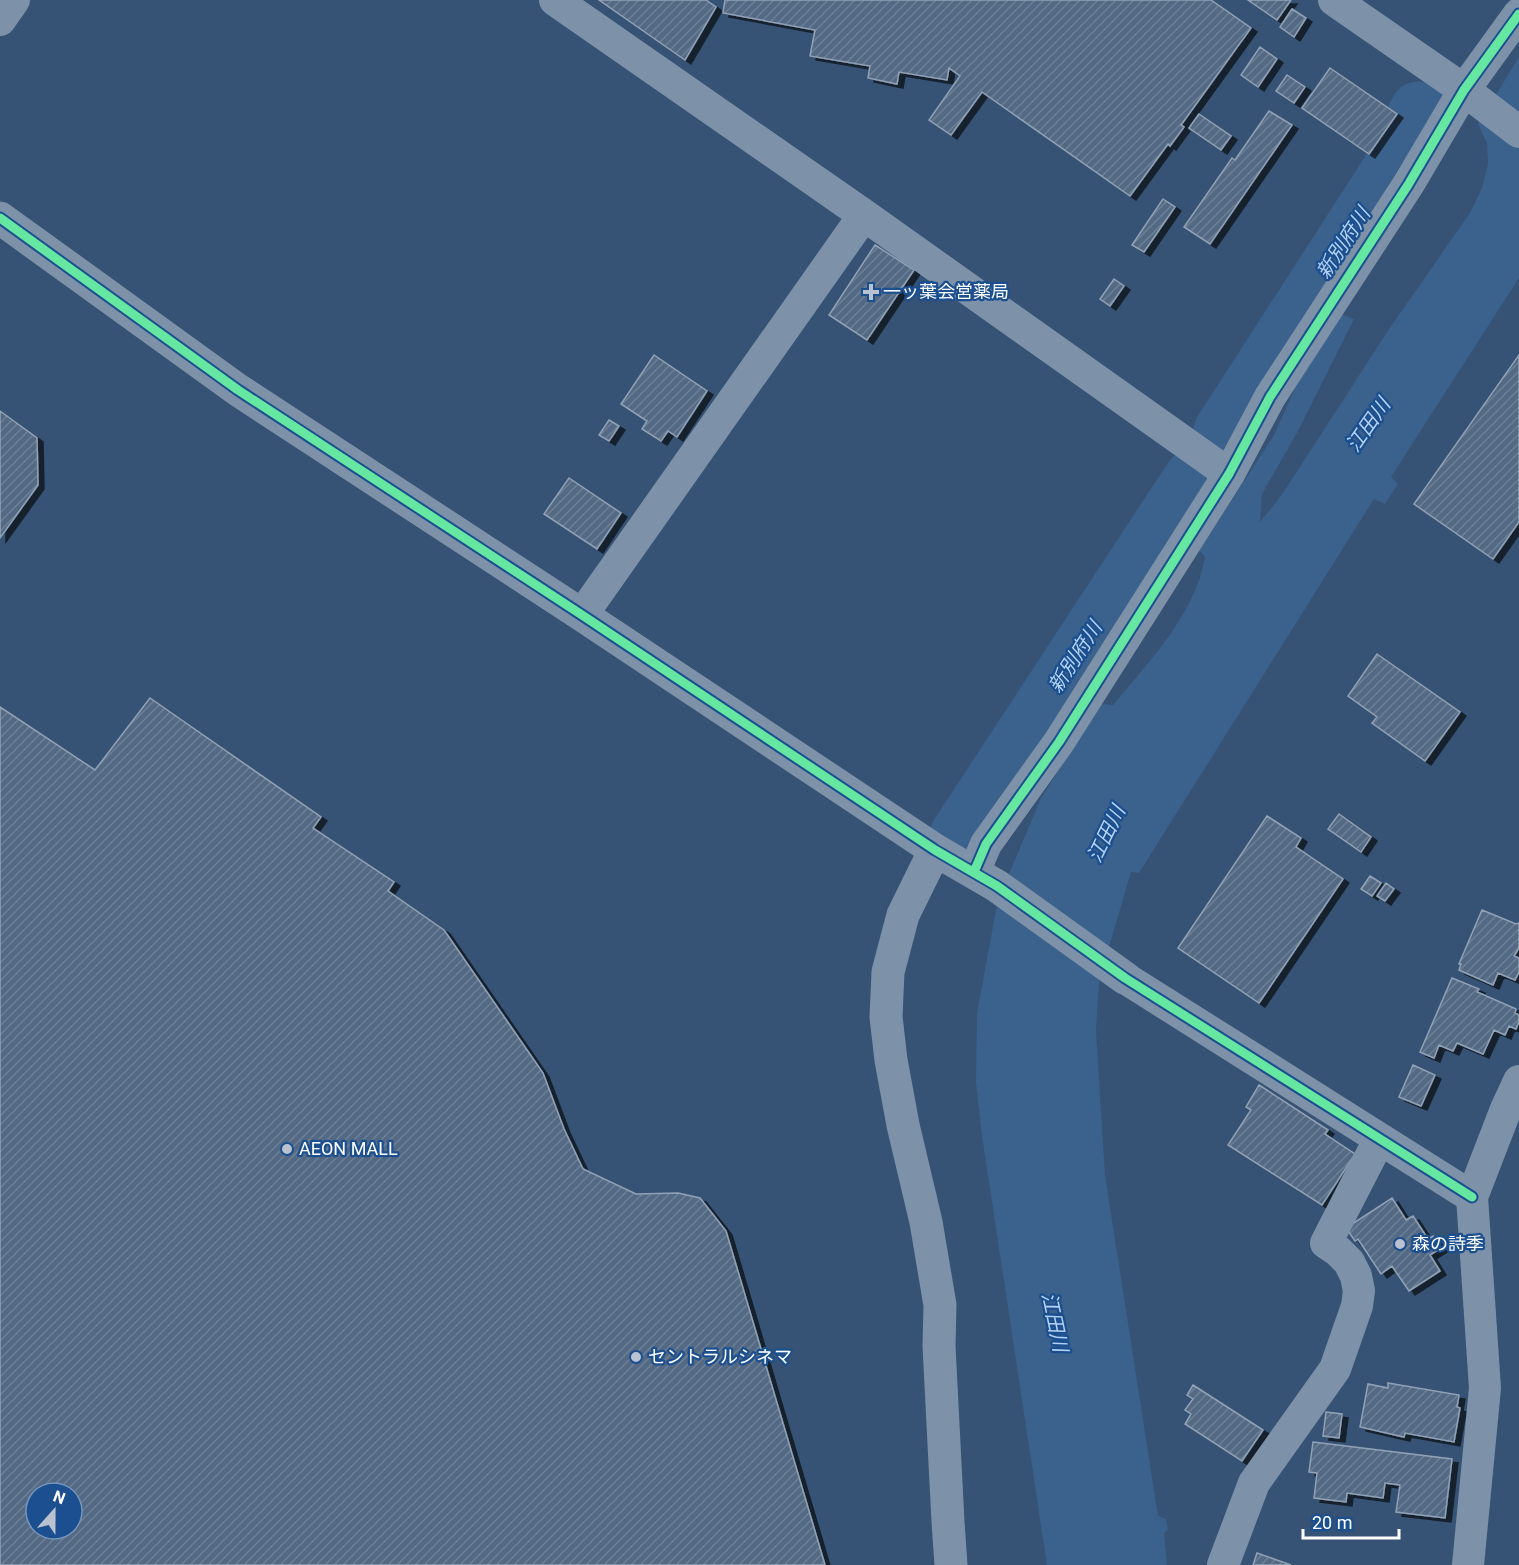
<svg xmlns="http://www.w3.org/2000/svg" width="1519" height="1565" font-family="Roboto,'Noto Sans JP',sans-serif">
  <style>
    .water { fill: #3b618d }
    .lines { fill: none; stroke-linecap: round; stroke-linejoin: round }
    .river { stroke: #3b618d; stroke-width: 57 }
    .building { fill: url(#building-hatch); stroke: #92a2b6; stroke-width: 1.5; fill-rule: evenodd; filter: url(#shadow) }
    .minor { stroke: #7d92a8; stroke-width: 32 }
    .tertiary { stroke: #7d92a8; stroke-width: 33 }
    .cycleway-casing { stroke: #1b4f8f; stroke-width: 13 }
    .cycleway { stroke: #66e7a1; stroke-width: 9 }
    .poi-dot { fill: #b9c2ce; stroke: #1b4f8f; stroke-width: 2 }
    .labels { text-anchor: middle; stroke-width: 4.5; stroke-linejoin: round; paint-order: stroke }
    .poi-label { font-size: 18px; fill: #fff; stroke: #1b4f8f; text-anchor: start }
    .water-label { font-size: 20px; font-style: italic; fill: #b5d3f5; stroke: #1b4f8f }
  </style>
  <defs>
    <pattern id="building-hatch" width="6" height="6" patternUnits="userSpaceOnUse" patternTransform="scale(1.5)"><rect width="6" height="6" fill="#526984"/><path d="M-1 1l2-2M0 6l6-6M5 7l2-2" fill="none" stroke="#6c8096"/></pattern>
    <filter id="shadow"><feDropShadow dx="6" dy="4" stdDeviation="0" flood-color="#0009"/></filter>
  </defs>
  <rect width="100%" height="100%" fill="#365274"/>
  <!-- water -->
  <path class="water" d="M 1519,57 L 1519,278 L 1391,477 L 1398,484 L 1385,504 L 1374,499 L 1139,873 L 1131,872 L 1099,981 L 1096,1031 L 1105,1175 L 1158,1516 L 1166,1519 L 1168,1530 L 1164,1533 L 1167,1565 L 1047,1565 L 982,1136 L 976,1082 L 977,1013 L 996,910 L 1011,869 L 1041,798 L 1101,704 L 1113,705 C 1149,662 1195,614 1205,557 L 1199,550 L 1273,437 L 1295,388 L 1341,314 L 1354,319 L 1298,431 L 1262,494 L 1260,522 L 1281,496 L 1389,329 L 1470,213 L 1482,188 L 1488,163 L 1487,143 L 1478,124 Z"/>
  <g class="lines">
    <!-- river -->
    <path class="river" d="M 1222,431 L 1389,172 L 1418,110
      M 958,835 L 1192,478"/>
  </g>
  <!-- building -->
  <path class="building" d="M 599,0 L 706,0 L 716,7 L 685,60 Z
    M 725,0 L 1211,0 L 1251,28 L 1181,125 L 1184,127 L 1170,146 L 1168,144 L 1130,196 L 982,92 L 951,135 L 929,120 L 960,76 L 949,68 L 947,80 L 899,72 L 897,84 L 868,78 L 870,66 L 810,56 L 815,30 L 723,13 Z
    M 1248,0 L 1291,0 L 1277,20 Z
    M 1292,9 L 1306,18 L 1294,37 L 1280,27 Z
    M 1260,47 L 1277,59 L 1258,87 L 1241,75 Z
    M 1330,68 L 1397,114 L 1369,154 L 1302,108 Z
    M 1287,75 L 1305,87 L 1294,103 L 1276,91 Z
    M 1269,111 L 1292,125 L 1210,244 L 1184,227 L 1232,158 L 1235,160 Z
    M 1199,114 L 1231,136 L 1221,150 L 1189,128 Z
    M 1163,199 L 1175,207 L 1144,252 L 1132,245 Z
    M 875,245 L 914,270 L 867,340 L 829,315 Z
    M 1114,279 L 1124,286 L 1110,306 L 1100,299 Z
    M 654,355 L 707,391 L 677,437 L 668,431 L 661,441 L 642,429 L 647,421 L 621,404 Z
    M 1519,355 L 1519,522 L 1493,559 L 1414,504 Z
    M 0,411 L 37,438 L 38,485 L 0,538 Z
    M 609,420 L 619,426 L 609,441 L 599,435 Z
    M 569,478 L 621,513 L 597,549 L 544,514 Z
    M 1377,654 L 1460,712 L 1425,761 L 1372,723 L 1377,717 L 1348,696 Z
    M 150,698 L 321,817 L 313,828 L 394,882 L 388,891 L 444,930 L 543,1073 L 564,1129 L 583,1169 L 636,1194 L 678,1193 L 700,1198 L 726,1231 L 825,1565 L 0,1565 L 0,707 L 95,770 ZM 36,1493 L 72,1493 L 72,1529 L 36,1529 Z
    M 1339,814 L 1371,837 L 1361,852 L 1328,829 Z
    M 1267,816 L 1301,838 L 1296,847 L 1343,879 L 1259,1003 L 1178,948 Z
    M 1370,876 L 1381,883 L 1372,896 L 1361,889 Z
    M 1386,883 L 1394,889 L 1385,901 L 1377,896 Z
    M 1482,910 L 1516,924 L 1519,923 L 1519,948 L 1514,956 L 1519,958 L 1519,972 L 1515,980 L 1498,973 L 1493,985 L 1459,970 L 1461,964 L 1459,964 Z
    M 1452,978 L 1479,989 L 1477,992 L 1516,1009 L 1515,1013 L 1519,1015 L 1519,1021 L 1516,1029 L 1509,1026 L 1505,1035 L 1494,1030 L 1483,1054 L 1457,1043 L 1453,1051 L 1439,1045 L 1434,1058 L 1420,1052 Z
    M 1413,1065 L 1435,1075 L 1421,1106 L 1399,1097 Z
    M 1259,1085 L 1328,1130 L 1325,1134 L 1355,1154 L 1322,1205 L 1228,1145 L 1251,1110 L 1246,1107 Z
    M 1392,1198 L 1406,1220 L 1413,1216 L 1428,1239 L 1433,1236 L 1441,1248 L 1430,1255 L 1440,1271 L 1409,1291 L 1392,1266 L 1381,1274 L 1358,1239 L 1355,1241 L 1346,1228 Z
    M 1388,1383 L 1459,1395 L 1457,1407 L 1460,1408 L 1454,1442 L 1405,1433 L 1404,1437 L 1360,1427 L 1368,1384 L 1388,1388 Z
    M 1193,1385 L 1263,1430 L 1242,1461 L 1185,1424 L 1191,1414 L 1185,1410 L 1193,1399 L 1187,1395 Z
    M 1326,1412 L 1342,1414 L 1339,1438 L 1323,1436 Z
    M 1313,1442 L 1452,1459 L 1445,1518 L 1396,1512 L 1400,1485 L 1385,1483 L 1383,1498 L 1347,1493 L 1346,1502 L 1314,1498 L 1317,1473 L 1309,1472 Z
    M 1257,1553 L 1291,1565 L 1253,1565 Z"/>
  <g class="lines">
    <!-- minor -->
    <path class="minor" d="M 555,0 L 864,215 L 1229,474
      M 1334,0 L 1464,90 L 1519,132
      M 0,20 L 14,0
      M 582,615 L 864,215
      M 974,872 L 986,844 L 1059,742 L 1229,474 L 1270,397 L 1408,185 L 1464,90 L 1519,14
      M 1125,978 L 1472,1197
      M 1223,1565 L 1254,1483 L 1335,1369 L 1357,1306 L 1359,1291 L 1356,1276 L 1349,1262 L 1338,1251 L 1326,1243 L 1379,1140
      M 1468,1565 L 1485,1388 L 1472,1197 L 1506,1109 L 1519,1081"/>
    <!-- tertiary -->
    <path class="tertiary" d="M 0,218 L 238,390 L 582,615 L 935,850 L 997,886 L 1125,978
      M 935,850 L 903,915 L 888,972 L 886,1017 L 891,1060 L 903,1125 L 926,1222 L 940,1305 L 939,1346 L 948,1522 L 951,1565"/>
    <!-- cycleway casing -->
    <g class="cycleway-casing">
      <path id="cycleway" d="M 0,218 L 238,390 L 582,615 L 935,850 L 997,886 L 1125,978 L 1472,1197
        M 974,872 L 986,844 L 1059,742 L 1229,474 L 1270,397 L 1408,185 L 1464,90 L 1519,14"/>
    </g>
    <!-- cycleway -->
    <use href="#cycleway" class="cycleway"/>
  </g>
  <!-- markers -->
  <g class="poi-dot">
    <path d="M868 283h6v6h6v6h-6v6h-6v-6h-6v-6h6z"/>
    <circle cx="287" cy="1149" r="6"/>
    <circle cx="1400" cy="1244" r="6"/>
    <circle cx="636" cy="1357" r="6"/>
  </g>
  <g class="labels">
    <!-- poi labels -->
    <g class="poi-label">
      <text x="883" y="298">一ッ葉会営薬局</text>
      <text x="299" y="1155">AEON MALL</text>
      <text x="1412" y="1250">森の詩季</text>
      <text x="648" y="1363">セントラルシネマ</text>
    </g>
    <!-- water labels -->
    <g class="water-label">
      <text transform="translate(1343 243) rotate(-57)" y="7">新別府川</text>
      <text transform="translate(1368 425) rotate(-55)" y="7">江田川</text>
      <text transform="translate(1075 657) rotate(-57)" y="7">新別府川</text>
      <text transform="translate(1106 834) rotate(-64)" y="7">江田川</text>
      <text transform="translate(1055 1322) rotate(78)" y="7">江田川</text>
    </g>
  </g>
  <!-- north arrow -->
  <g transform="translate(54 1511) rotate(21)"><circle r="28" fill="#1b4f8f" stroke="#7695bc" stroke-width="1.5"/>
  <path d="M0-4.5L10 22L0 15L-10 22Z" fill="#b9c2ce"/>
  <text y="-9" font-size="16" font-weight="bold" text-anchor="middle" fill="#ffffff">N</text>
  </g>
  <!-- scale -->
  <path d="M1303 1529v9h96v-9" fill="none" stroke="#ffffff" stroke-width="3"/>
  <text x="1312" y="1529" font-size="18" fill="#ffffff" stroke="#1b4f8f" stroke-width="4.5" paint-order="stroke">20 m</text>
</svg>
